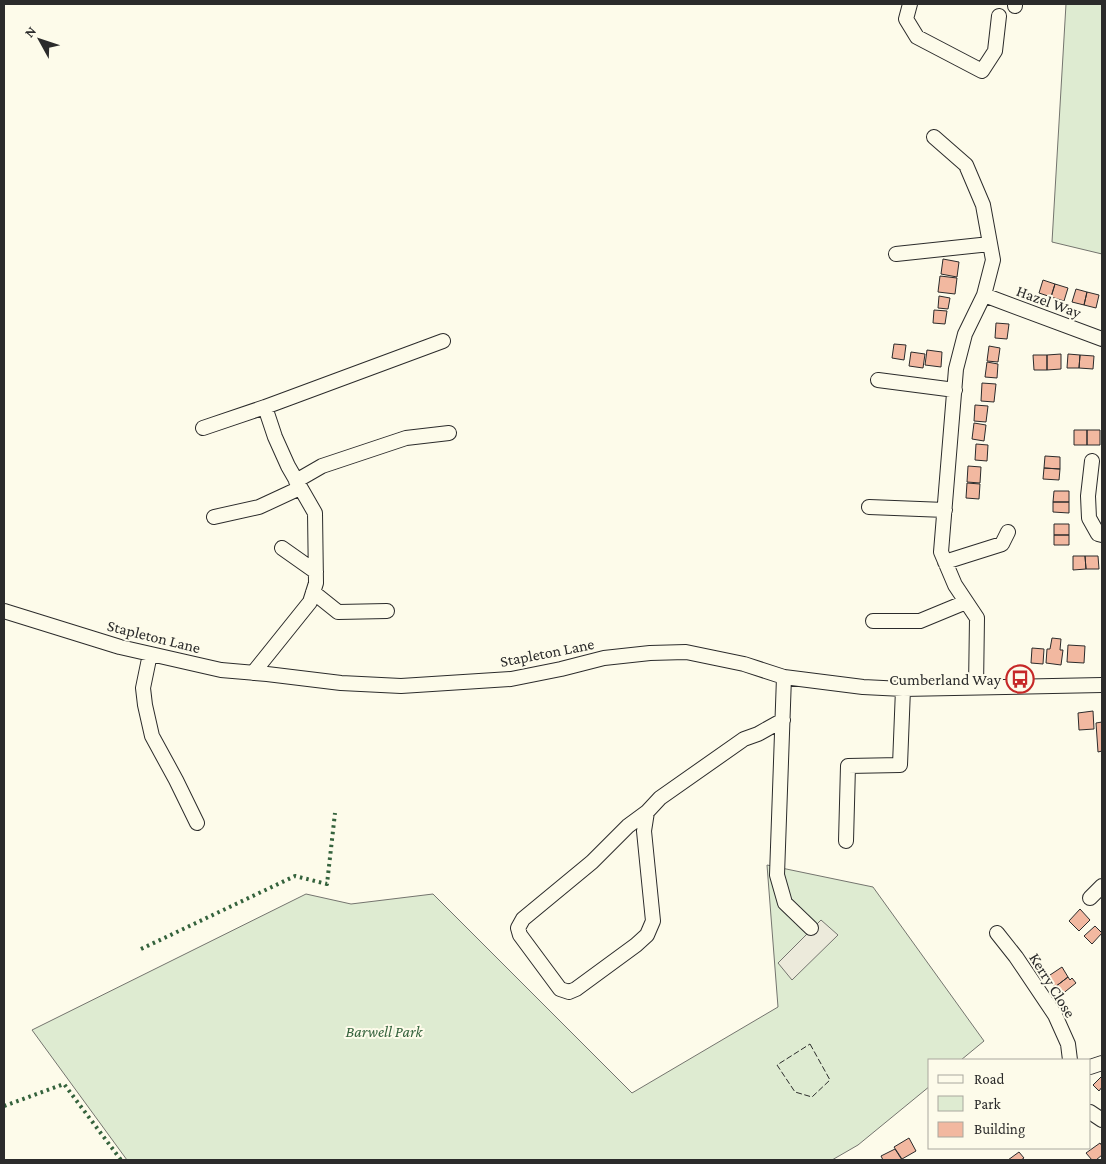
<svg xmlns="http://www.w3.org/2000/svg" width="1106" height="1164" font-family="'Crimson Pro',serif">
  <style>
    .green { fill: #deebd1; stroke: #74746e }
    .parking { fill: #eceadb; stroke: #74746e }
    .building { fill: #f2b8a0; stroke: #2b2b2b }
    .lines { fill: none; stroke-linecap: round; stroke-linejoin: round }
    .minor-casing { stroke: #2b2b2b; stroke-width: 16 }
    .minor { stroke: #fdfbea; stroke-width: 14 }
    .hedge { stroke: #34623c; stroke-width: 4; stroke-dasharray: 2.5 4; stroke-linecap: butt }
    .fence { stroke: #2b2b2b; stroke-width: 1; stroke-dasharray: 6 2.5; stroke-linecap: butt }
    .labels { text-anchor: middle; stroke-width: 4; stroke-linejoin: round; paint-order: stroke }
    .street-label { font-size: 16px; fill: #2b2b2b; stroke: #fdfbea }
    .poi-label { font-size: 16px; fill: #2b2b2b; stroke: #fdfbea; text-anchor: end }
    .park-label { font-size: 16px; font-style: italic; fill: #34623c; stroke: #fdfbea }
  </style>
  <rect width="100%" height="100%" fill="#fdfbea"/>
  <!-- green -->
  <path class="green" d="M 1066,4 L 1102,4 L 1102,254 L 1052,242 Z
    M 767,865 L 873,887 L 984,1041 L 961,1060 L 930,1060 L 930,1086 L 858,1145 L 832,1160 L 127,1160 L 32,1030 L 306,894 L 351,904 L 433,894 L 632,1093 L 778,1007 Z"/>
  <!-- parking -->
  <path class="parking" d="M 821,920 L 838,935 L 792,980 L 778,963 Z"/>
  <!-- building -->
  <path class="building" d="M 943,259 L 959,262 L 957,277 L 941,274 Z
    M 940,276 L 957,278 L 955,294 L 938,292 Z
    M 1043,280 L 1055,284 L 1051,297 L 1039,293 Z
    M 1055,284 L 1068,288 L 1064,301 L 1051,297 Z
    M 1076,289 L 1087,292 L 1084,305 L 1072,302 Z
    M 1087,292 L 1099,295 L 1096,308 L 1084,305 Z
    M 939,296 L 950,298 L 948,309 L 938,308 Z
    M 934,310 L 947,311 L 945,324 L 933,323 Z
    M 996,323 L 1009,324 L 1007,339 L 995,338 Z
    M 894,344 L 906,345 L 904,360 L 892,358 Z
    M 989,346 L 1000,348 L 998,362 L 987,361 Z
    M 927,350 L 942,352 L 941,367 L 925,365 Z
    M 911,352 L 925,354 L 923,368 L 909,366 Z
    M 1061,354 L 1061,369 L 1047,370 L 1047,355 Z
    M 1068,354 L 1080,355 L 1079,368 L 1067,368 Z
    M 1033,355 L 1047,355 L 1047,370 L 1034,370 Z
    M 1080,355 L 1094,356 L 1093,369 L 1079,368 Z
    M 987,362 L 998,364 L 997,378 L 985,377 Z
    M 982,383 L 996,384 L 994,402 L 981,401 Z
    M 975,405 L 988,406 L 986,422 L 974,421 Z
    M 974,423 L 986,425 L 984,441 L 972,439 Z
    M 1074,430 L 1087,430 L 1087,445 L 1074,445 Z
    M 1087,430 L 1100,430 L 1100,445 L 1087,445 Z
    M 976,444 L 988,445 L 987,461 L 975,460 Z
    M 1045,456 L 1060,457 L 1060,469 L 1044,468 Z
    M 968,466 L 981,467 L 980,483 L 967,482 Z
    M 1044,468 L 1060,469 L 1059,480 L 1043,479 Z
    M 967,483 L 980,484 L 979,499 L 966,498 Z
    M 1054,491 L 1069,491 L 1069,502 L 1053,502 Z
    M 1053,502 L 1069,502 L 1069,513 L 1053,512 Z
    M 1054,524 L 1069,524 L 1069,535 L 1054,535 Z
    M 1054,535 L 1069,535 L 1069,545 L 1054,545 Z
    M 1073,556 L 1085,556 L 1086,569 L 1073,570 Z
    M 1085,556 L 1098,556 L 1099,569 L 1086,569 Z
    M 1052,638 L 1061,639 L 1060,650 L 1063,650 L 1061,665 L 1046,663 L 1047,649 L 1050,649 Z
    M 1068,645 L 1085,646 L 1084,663 L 1067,662 Z
    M 1032,648 L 1044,649 L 1043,664 L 1031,663 Z
    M 1093,711 L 1094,729 L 1079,730 L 1078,713 Z
    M 1102,722 L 1102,751 L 1098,752 L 1096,723 Z
    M 1080,909 L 1090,920 L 1079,931 L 1069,921 Z
    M 1095,926 L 1102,933 L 1092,944 L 1084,936 Z
    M 1062,967 L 1068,977 L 1055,987 L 1047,977 Z
    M 1068,977 L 1070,980 L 1072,978 L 1076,983 L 1061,995 L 1055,987 Z
    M 1102,1076 L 1102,1087 L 1099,1091 L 1093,1085 Z
    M 909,1138 L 916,1151 L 902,1159 L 894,1147 Z
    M 1100,1143 L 1102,1146 L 1102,1155 L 1096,1160 L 1092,1160 L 1086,1153 Z
    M 895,1149 L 902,1160 L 883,1160 L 881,1156 Z
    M 1019,1152 L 1024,1158 L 1021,1160 L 1008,1160 Z"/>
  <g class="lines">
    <!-- minor casing -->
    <g class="minor-casing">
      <path id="minor" d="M 910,4 L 906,19 L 917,37 L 982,71 L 995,51 L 999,16
        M 1015,4 L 1015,6
        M 934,137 L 966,165 L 983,205 L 993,260 L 984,295 L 965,334 L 956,369 L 941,552 L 955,585 L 977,618 L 976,687
        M 896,254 L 990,244
        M 984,295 L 1102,339
        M 878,380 L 955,390
        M 203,428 L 265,407
        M 1092,461 L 1088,496 L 1089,518 L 1098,534 L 1102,535
        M 296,481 L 322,466 L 406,438 L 449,433
        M 869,507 L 945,510
        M 214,517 L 259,507 L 300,488
        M 282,548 L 316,572
        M 945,562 L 1002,544 L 1008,532
        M 313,592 L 338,612 L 387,611
        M 4,611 L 120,647 L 221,670 L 267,674 L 341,683 L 401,686 L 511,679 L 561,669 L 604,658 L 650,653 L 686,652 L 744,664 L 784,677 L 863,687 L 903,689 L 1102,685
        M 873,621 L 920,621 L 966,602
        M 150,654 L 143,688 L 145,705 L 152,736 L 176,780 L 197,823
        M 253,673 L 310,602 L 316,583 L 315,513 L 288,466 L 275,437 L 265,407 L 443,341
        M 784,677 L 777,875 L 785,903 L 811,928
        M 647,812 L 644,831 L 653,921 L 647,935 L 636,945 L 576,989 L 569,992 L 560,989 L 520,935 L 518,928 L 523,919 L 592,862 L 628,826 L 647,812 L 660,798 L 744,739 L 758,734 L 783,720
        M 846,841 L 848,766 L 900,765 L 903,689
        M 1090,898 L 1102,886
        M 997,933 L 1016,957 L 1055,1015 L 1068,1044 L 1070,1060
        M 1090,1067 L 1102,1063
        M 1090,1112 L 1102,1120"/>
    </g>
    <!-- minor -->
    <use href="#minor" class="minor"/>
    <!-- hedge -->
    <path class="hedge" d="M 141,949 L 295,876 L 327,884 L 335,813
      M 4,1106 L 64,1084 L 121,1160"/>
    <!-- fence -->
    <path class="fence" d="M 810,1044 L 830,1080 L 812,1097 L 795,1092 L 777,1065 Z"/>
  </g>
  <!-- icons -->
  <defs>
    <g id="bus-ring" transform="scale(1.4375)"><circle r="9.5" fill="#fdfbea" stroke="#c62828" stroke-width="1.5"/><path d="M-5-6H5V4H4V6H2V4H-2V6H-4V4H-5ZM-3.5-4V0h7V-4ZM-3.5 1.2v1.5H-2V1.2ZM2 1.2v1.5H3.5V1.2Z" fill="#c62828"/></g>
  </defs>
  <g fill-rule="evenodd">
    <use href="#bus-ring" x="1020" y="679"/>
  </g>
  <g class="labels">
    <!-- street labels -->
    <g class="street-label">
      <text transform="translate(1049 301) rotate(20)" y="6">Hazel Way</text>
      <text transform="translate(154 636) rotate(14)" y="6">Stapleton Lane</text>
      <text transform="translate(547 652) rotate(-11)" y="6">Stapleton Lane</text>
      <text transform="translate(1053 985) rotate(58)" y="6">Kerry Close</text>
    </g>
    <!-- poi labels -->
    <g class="poi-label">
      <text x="1001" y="685">Cumberland Way</text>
    </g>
    <!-- park labels -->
    <g class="park-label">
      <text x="384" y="1037">Barwell Park</text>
    </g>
  </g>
  <!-- border -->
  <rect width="1106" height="1164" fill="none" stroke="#2b2b2b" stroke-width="10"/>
  <!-- legend -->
  <rect x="928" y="1059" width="162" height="90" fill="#fdfbea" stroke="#a9a89e"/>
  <rect x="938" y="1075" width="25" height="8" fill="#fdfbea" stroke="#a9a89e"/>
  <text x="974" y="1084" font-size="15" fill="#2b2b2b">Road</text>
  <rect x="938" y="1096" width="25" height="15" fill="#deebd1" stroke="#a9a89e"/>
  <text x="974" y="1109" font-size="15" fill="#2b2b2b">Park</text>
  <rect x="938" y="1122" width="25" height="15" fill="#f2b8a0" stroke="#a9a89e"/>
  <text x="974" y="1134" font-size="15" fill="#2b2b2b">Building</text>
  <!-- north arrow -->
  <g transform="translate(40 40) rotate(310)" stroke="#fdfbea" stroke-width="4" paint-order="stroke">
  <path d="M0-4L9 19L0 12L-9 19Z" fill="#2b2b2b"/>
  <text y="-8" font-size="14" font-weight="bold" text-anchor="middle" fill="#2b2b2b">N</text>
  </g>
</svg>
